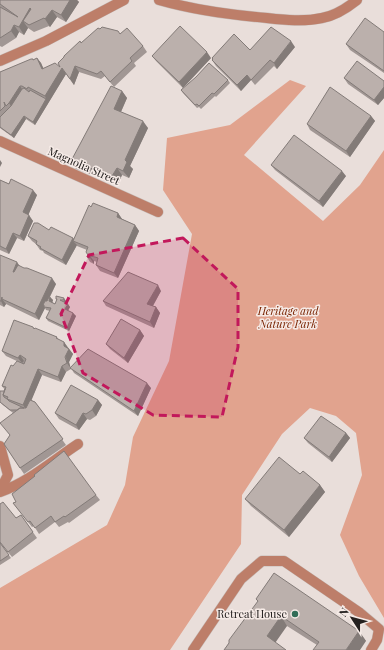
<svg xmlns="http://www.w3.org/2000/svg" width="384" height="650" font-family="'Playfair Display',serif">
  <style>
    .green { fill: #e1a38e }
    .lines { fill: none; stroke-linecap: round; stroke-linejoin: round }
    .minor-casing { stroke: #c6bcb8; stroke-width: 11 }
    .minor { stroke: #bd7e69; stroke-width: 10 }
    .wall { fill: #a19794 }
    .shaded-wall { fill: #837b78 }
    .building { fill: #bbb0ac; stroke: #837b78 }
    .marked { fill: #c2185b; fill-opacity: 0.2; stroke: #c2185b; stroke-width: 3; stroke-dasharray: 8 5; stroke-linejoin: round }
    .poi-dot { fill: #316d57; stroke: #f6ebe7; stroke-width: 1.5 }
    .labels { text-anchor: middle; stroke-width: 3; stroke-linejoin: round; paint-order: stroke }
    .street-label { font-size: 11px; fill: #24201f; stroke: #f6ebe7 }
    .park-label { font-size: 11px; font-style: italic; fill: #792300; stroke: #f6ebe7 }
    .poi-label { font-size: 11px; fill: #24201f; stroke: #f6ebe7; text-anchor: end }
  </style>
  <rect width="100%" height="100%" fill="#e9deda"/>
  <!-- green -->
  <path class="green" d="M 290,80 L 306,86 L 244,155 L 323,221 L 360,185 L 384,150 L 384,618 L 359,576 L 340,535 L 362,475 L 356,433 L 336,416 L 310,408 L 282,434 L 242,495 L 241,544 L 170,650 L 0,650 L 0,588 L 107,525 L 125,485 L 133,437 L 169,361 L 192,234 L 163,190 L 167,138 L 230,125 Z"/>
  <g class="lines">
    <!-- minor casing -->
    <g class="minor-casing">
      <path id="minor" d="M 159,0 C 194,10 231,15 267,18 C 285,20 304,22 322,18 C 334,16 347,8 357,0
        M 0,61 L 46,41 L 124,0
        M 0,141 L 158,212
        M 0,446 L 8,475 L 0,490
        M 0,492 C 29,482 52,461 78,444
        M 193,650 L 241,579 L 262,561 L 284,561 L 360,613 L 379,629 L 377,640 L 371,650"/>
    </g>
    <!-- minor -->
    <use href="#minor" class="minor"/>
  </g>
  <!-- wall -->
  <path class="wall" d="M 0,0 L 77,0 L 79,2 L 66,22 L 57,17 L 50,27 L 49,26 L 34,32 L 28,28 L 24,35 L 19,32 L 16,38 L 2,47 L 0,46 Z
    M 100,29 L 120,34 L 143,46 L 147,52 L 134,63 L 136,66 L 114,87 L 105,76 L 101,79 L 79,72 L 74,85 L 66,74 L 35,125 L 26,119 L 14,138 L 0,128 L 0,72 L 33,59 L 33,60 L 37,58 L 41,63 L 43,68 L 60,67 L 81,43 Z
    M 384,32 L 384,73 L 350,50 L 346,44 Z
    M 295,47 L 277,69 L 274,66 L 255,85 L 251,80 L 241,91 L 216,66 L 212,60 L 213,60 L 212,58 Z
    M 152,56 L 211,58 L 183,88 L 156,61 Z
    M 344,78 L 384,81 L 384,98 L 378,105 L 348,84 Z
    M 228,80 L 230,83 L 216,97 L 215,96 L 201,109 L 199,107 L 197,108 L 183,93 L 181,90 Z
    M 122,91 L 127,98 L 121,112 L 148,128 L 130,166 L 133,169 L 129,178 L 122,175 L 118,184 L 76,169 L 71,161 Z
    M 371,116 L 375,121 L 350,157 L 310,130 L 307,124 Z
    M 271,165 L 346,176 L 323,207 L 275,170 Z
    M 0,180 L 37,195 L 28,215 L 33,221 L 24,241 L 17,238 L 9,254 L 0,250 Z
    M 91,207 L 118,213 L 122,219 L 135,225 L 139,231 L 118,278 L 100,271 L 96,265 L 97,262 L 94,261 L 94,264 L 90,262 L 87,257 L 88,255 L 87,250 L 77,246 L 77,245 L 66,265 L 44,253 L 43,251 L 40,250 L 36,244 L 32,241 L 28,236 L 49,230 L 73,238 L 74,239 Z
    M 0,255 L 20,267 L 56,284 L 50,297 L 53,300 L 52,302 L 55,304 L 57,301 L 56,299 L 66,301 L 65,303 L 70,307 L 68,311 L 73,313 L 76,316 L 69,331 L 48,321 L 46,318 L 50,311 L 46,310 L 45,308 L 39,320 L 6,304 L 4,307 L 0,305 Z
    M 161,291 L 153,306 L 156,307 L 160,313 L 154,328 L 106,306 L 103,301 Z
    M 34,329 L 57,337 L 59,340 L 64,342 L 73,354 L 69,362 L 70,368 L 151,388 L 138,416 L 74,373 L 71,368 L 71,369 L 66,372 L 61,382 L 42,375 L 31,400 L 35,402 L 66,445 L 24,474 L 4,444 L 10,435 L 13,413 L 3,405 L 0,402 L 5,390 L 2,386 L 13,366 L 19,362 L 6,356 L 2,351 Z
    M 140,330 L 144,336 L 128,363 L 110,349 L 106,344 Z
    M 98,400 L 102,405 L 96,416 L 90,420 L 87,419 L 79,430 L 59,419 L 55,413 Z
    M 346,433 L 350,438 L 332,462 L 308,443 L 304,438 Z
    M 320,485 L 325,492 L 289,537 L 251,506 L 245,499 Z
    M 96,495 L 100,500 L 69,523 L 68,522 L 59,527 L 55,522 L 39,534 L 34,526 L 32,527 L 13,503 Z
    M 21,515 L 37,538 L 12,557 L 0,542 L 16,518 Z
    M 0,543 L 11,558 L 0,565 Z
    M 256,599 L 359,631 L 366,641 L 317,645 L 287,626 L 224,650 L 258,602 Z"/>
  <!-- shaded-wall -->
  <path class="shaded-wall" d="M 70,0 L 77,0 L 79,2 L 66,22 L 61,15 Z
    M 30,8 L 35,16 L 29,25 L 23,21 L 28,28 L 24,35 L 19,27 Z
    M 52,10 L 57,17 L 50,27 L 45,19 Z
    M 14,25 L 19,32 L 16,38 L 11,31 Z
    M 291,41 L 295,47 L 277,69 L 274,63 Z
    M 207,52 L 211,58 L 183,88 L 179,82 Z
    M 37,58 L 41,63 L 46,74 L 42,69 Z
    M 75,66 L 79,72 L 74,85 L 70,79 Z
    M 62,68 L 66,74 L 35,125 L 33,122 L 46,99 L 45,96 Z
    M 247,75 L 251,80 L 241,91 L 237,85 Z
    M 20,86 L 24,92 L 13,109 L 9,103 Z
    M 384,87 L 384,98 L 378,105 L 374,100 Z
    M 122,91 L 127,98 L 119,116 L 114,109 Z
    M 24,116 L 26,119 L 14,138 L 11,135 Z
    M 371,116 L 375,121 L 350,157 L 346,151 Z
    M 143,121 L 148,128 L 130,166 L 133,169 L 129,178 L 123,171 L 125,160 Z
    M 0,160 L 2,163 L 0,167 Z
    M 117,168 L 122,175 L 118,184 L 112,176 Z
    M 342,171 L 346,176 L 323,207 L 319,201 Z
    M 33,190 L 37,195 L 27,218 L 23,212 Z
    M 118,213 L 122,219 L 120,222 L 117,217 Z
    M 29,215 L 33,221 L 24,241 L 20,236 Z
    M 135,225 L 139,231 L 118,278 L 114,273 Z
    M 13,233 L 17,238 L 9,254 L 6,249 Z
    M 73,238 L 76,242 L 73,241 L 77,245 L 66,265 L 62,260 Z
    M 90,256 L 94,261 L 94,264 L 90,258 Z
    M 17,262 L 21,268 L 17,277 L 13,272 Z
    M 52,278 L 56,284 L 45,306 L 43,305 L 45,308 L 39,320 L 35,314 Z
    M 158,285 L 161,291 L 151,309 L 147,304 Z
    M 2,297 L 2,299 L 6,304 L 4,307 L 1,301 Z
    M 50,297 L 53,300 L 52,304 L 49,301 Z
    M 64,298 L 66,301 L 65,303 L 63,300 Z
    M 68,304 L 70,307 L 67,312 L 65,309 Z
    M 156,307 L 160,313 L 154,328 L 150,322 Z
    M 73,313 L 76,316 L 69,331 L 67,328 Z
    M 140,330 L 144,336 L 128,363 L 124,358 Z
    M 64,342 L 68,348 L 68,350 L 69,349 L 73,354 L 69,362 L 71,369 L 67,363 L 64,346 Z
    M 20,355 L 24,361 L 22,363 L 18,358 Z
    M 62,366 L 66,372 L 61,382 L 58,377 Z
    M 38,369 L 42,375 L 27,411 L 23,405 Z
    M 147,383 L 151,388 L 138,416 L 134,411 Z
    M 98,400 L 102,405 L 96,416 L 92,410 Z
    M 83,413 L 87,419 L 79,430 L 76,425 Z
    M 346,433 L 350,438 L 332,462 L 329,457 Z
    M 320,485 L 325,492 L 289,537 L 284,530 Z
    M 281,616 L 287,626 L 273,646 L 267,636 Z
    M 359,631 L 366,641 L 360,650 L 346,650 Z"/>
  <!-- building -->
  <path class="building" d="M 0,0 L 70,0 L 61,15 L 52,10 L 45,19 L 44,18 L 29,25 L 23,21 L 31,9 L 30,8 L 19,27 L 14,25 L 11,31 L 0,38 L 0,7 L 18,17 L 0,4 Z
    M 365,18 L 384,32 L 384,71 L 346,44 Z
    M 180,26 L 207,52 L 179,82 L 152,56 Z
    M 102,27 L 118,31 L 120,34 L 127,28 L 143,46 L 130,58 L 132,61 L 110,82 L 101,71 L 97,74 L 75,66 L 70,79 L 62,68 L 45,96 L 28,87 L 27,89 L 22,86 L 20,86 L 9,103 L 6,106 L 4,102 L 5,106 L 0,111 L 0,72 L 31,59 L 33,59 L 33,60 L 37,58 L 42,69 L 55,63 L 60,67 L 58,63 L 64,57 L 64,56 L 80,41 L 81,43 L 98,28 L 100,29 Z
    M 271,27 L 291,41 L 274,63 L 270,60 L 251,80 L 247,75 L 237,85 L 212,60 L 213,59 L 212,58 L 234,34 L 250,50 Z
    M 357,61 L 384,81 L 384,87 L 374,100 L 344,78 Z
    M 209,63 L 228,80 L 214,94 L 212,93 L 199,106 L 197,104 L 195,105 L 181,90 L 196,77 Z
    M 111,86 L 122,91 L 114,109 L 143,121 L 125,160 L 127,162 L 123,171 L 117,168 L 112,176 L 71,161 Z
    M 330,87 L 371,116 L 346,151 L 307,124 Z
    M 24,88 L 29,92 L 30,90 L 46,99 L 33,122 L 24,116 L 11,135 L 0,127 L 0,117 L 11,106 L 22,89 Z
    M 294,135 L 342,171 L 319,201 L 271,165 Z
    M 11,179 L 33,190 L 23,212 L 29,215 L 20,236 L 13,233 L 6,249 L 0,246 L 0,180 L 9,184 Z
    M 93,203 L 118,213 L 117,217 L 135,225 L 114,273 L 96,265 L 98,258 L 95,257 L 90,256 L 90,258 L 87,257 L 88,255 L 86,252 L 88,247 L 73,241 L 89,205 L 91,207 Z
    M 34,223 L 38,223 L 49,230 L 51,227 L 73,238 L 62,260 L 40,248 L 41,247 L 36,244 L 37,241 L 28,236 Z
    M 0,255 L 17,262 L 13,272 L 14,272 L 18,265 L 24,268 L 27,268 L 52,278 L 35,314 L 2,299 L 2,297 L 1,301 L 0,301 Z
    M 128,272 L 158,285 L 147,304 L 156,307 L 150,322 L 103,301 Z
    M 56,296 L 64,298 L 63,300 L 60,300 L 68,304 L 65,309 L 73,313 L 67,328 L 46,318 L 51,308 L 44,307 L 44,305 L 43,305 L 45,301 L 47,301 L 49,297 L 50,297 L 49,301 L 55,304 L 57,299 L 56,299 Z
    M 121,319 L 140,330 L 124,358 L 106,344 Z
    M 14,320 L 33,327 L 34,329 L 35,328 L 57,337 L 56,338 L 64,342 L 64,346 L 69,349 L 65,357 L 67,363 L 62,366 L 58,377 L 38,369 L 23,405 L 7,399 L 8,397 L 3,395 L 6,387 L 2,386 L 11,365 L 13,366 L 17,361 L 24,364 L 26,359 L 20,355 L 18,358 L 2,351 Z
    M 88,349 L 147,383 L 134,411 L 70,368 Z
    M 71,385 L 98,400 L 92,410 L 86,414 L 83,413 L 76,425 L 55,413 Z
    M 5,389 L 3,395 L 4,397 L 7,399 L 9,401 L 24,408 L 20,408 L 17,410 L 10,410 L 0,402 L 0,391 L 4,391 Z
    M 30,400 L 35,402 L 63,439 L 20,468 L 4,444 L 10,435 L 0,423 L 20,408 L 26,408 Z
    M 321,416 L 346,433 L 329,457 L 304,438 Z
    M 64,451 L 96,495 L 65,517 L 64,516 L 55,522 L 51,516 L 35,528 L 30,521 L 28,522 L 13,503 L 16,502 L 12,494 L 35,476 L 34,475 Z
    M 279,457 L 300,474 L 303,471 L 320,485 L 284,530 L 245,499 Z
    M 3,502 L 16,518 L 21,515 L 33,532 L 8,552 L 0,542 L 0,504 Z
    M 0,543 L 9,555 L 0,561 Z
    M 274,573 L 359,631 L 346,650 L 313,650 L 319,642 L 281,616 L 267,636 L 286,650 L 224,650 L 229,643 L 229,640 L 258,601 L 256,599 Z"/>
  <!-- marked area -->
  <path class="marked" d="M 183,238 L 238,289 L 238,347 L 222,417 L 153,415 L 83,373 L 61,314 L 89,255 Z"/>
  <!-- markers -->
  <circle class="poi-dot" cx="295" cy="614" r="4"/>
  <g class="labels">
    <!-- street labels -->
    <g class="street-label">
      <text transform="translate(84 166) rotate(24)" y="4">Magnolia Street</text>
    </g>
    <!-- park labels -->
    <g class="park-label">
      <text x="288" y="315">Heritage and<tspan x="288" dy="13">Nature Park</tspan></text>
    </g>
    <!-- poi labels -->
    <g class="poi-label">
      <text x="287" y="618">Retreat House</text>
    </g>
  </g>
  <!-- north arrow -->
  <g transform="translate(352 618) rotate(306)" stroke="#f6ebe7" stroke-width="3" paint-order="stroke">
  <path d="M0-3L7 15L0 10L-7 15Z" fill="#24201f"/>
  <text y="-6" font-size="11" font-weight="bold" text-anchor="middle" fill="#24201f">N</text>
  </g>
</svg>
